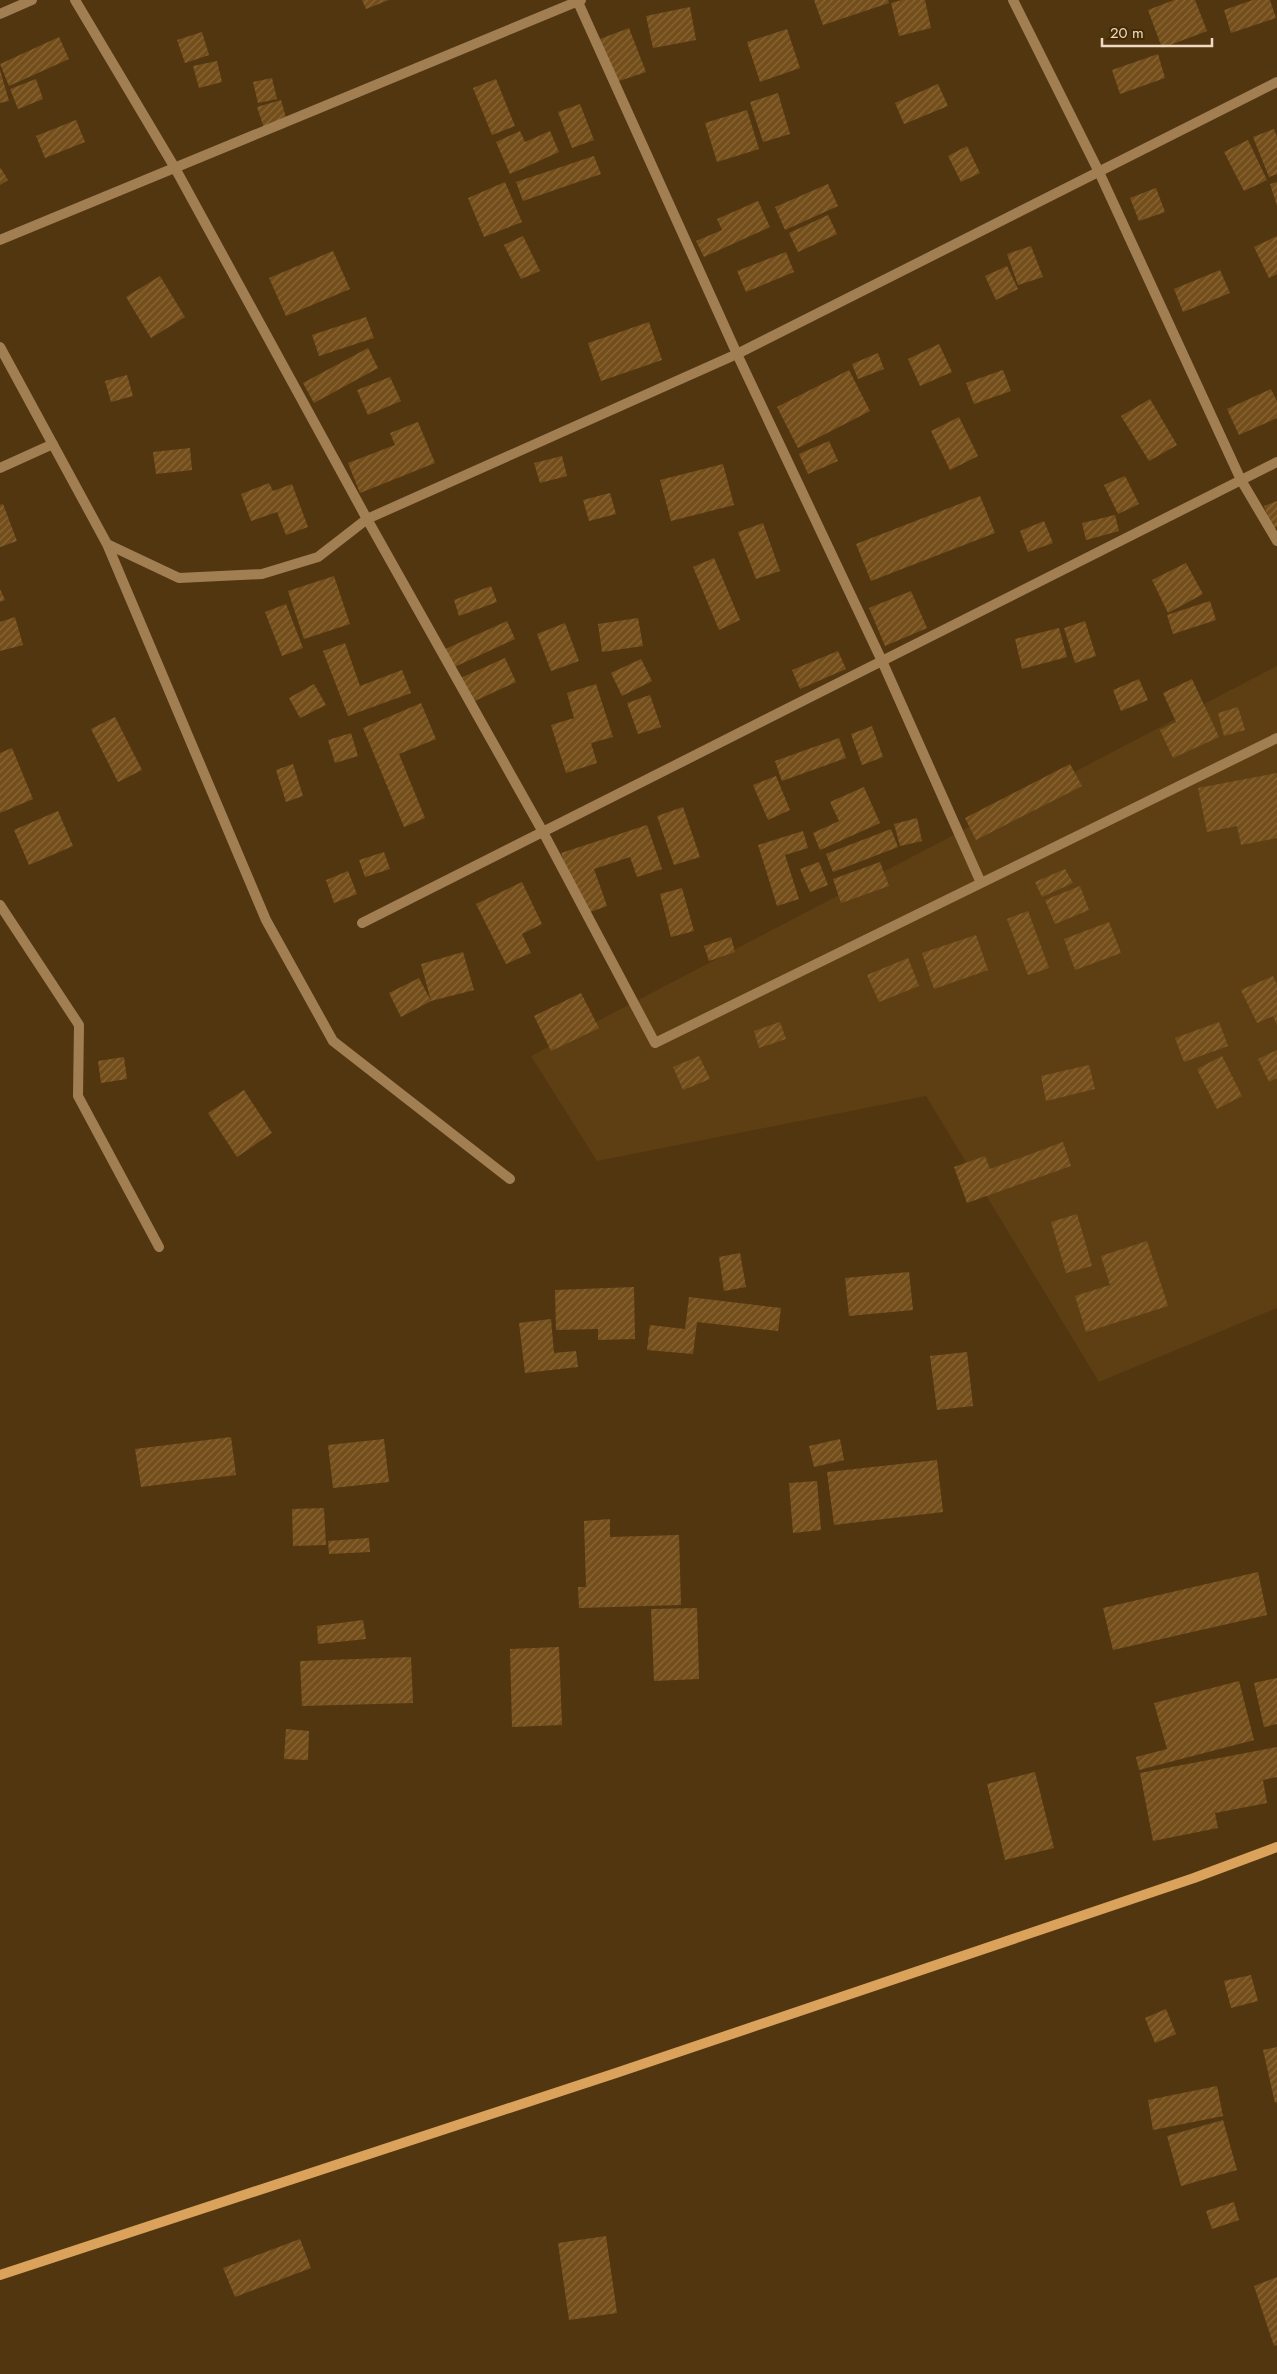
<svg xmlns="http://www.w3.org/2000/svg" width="1277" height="2374" font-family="Jost,sans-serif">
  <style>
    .built { fill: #5e3f13 }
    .building { fill: url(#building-hatch) }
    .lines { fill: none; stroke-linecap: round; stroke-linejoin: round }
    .minor { stroke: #a27e53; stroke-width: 10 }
    .secondary { stroke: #daa25a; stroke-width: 10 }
  </style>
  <defs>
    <pattern id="building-hatch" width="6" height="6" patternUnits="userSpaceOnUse" patternTransform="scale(1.25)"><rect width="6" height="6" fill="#744e1a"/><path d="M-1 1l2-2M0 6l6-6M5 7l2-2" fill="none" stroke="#88673a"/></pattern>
  </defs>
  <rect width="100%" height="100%" fill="#523610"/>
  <!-- built -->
  <path class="built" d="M 1277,666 L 1277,1308 L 1099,1382 L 926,1096 L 597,1161 L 531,1056 Z"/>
  <!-- building -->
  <path class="building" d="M 362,0 L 389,0 L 366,9 Z
    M 814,0 L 888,0 L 889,3 L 823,25 Z
    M 902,0 L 925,0 L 931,28 L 899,36 L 891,3 Z
    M 1174,0 L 1195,0 L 1207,31 L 1162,48 L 1148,10 Z
    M 1253,0 L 1270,0 L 1276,18 L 1231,33 L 1224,10 Z
    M 690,7 L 696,40 L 653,48 L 646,16 Z
    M 629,28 L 646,72 L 616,82 L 600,39 Z
    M 787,29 L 800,68 L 760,82 L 747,42 Z
    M 202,32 L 209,55 L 185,63 L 177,40 Z
    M 59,37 L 69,59 L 9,86 L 0,64 Z
    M 1158,54 L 1165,78 L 1120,94 L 1112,70 Z
    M 217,61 L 222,82 L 199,88 L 193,66 Z
    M 0,70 L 9,101 L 0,103 Z
    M 272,78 L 277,99 L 258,103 L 253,82 Z
    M 36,79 L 43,99 L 18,109 L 10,89 Z
    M 496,79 L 515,126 L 492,135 L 473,88 Z
    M 938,84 L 948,106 L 904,124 L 895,103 Z
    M 778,93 L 790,134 L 763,142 L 750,102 Z
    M 281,100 L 287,121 L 264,128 L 257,107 Z
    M 580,104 L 594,140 L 572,148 L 558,112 Z
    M 747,110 L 759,149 L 717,162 L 705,123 Z
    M 76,120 L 85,142 L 45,158 L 36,136 Z
    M 1274,129 L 1277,137 L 1277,174 L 1269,177 L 1253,137 Z
    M 520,131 L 525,142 L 550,131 L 559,152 L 510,174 L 496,142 Z
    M 1248,140 L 1267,180 L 1244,191 L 1224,152 Z
    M 967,146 L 980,173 L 961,182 L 948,156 Z
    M 594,156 L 601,174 L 523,201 L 516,182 Z
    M 0,167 L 8,180 L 0,185 Z
    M 505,182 L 522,222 L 484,237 L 468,198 Z
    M 1277,182 L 1277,206 L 1270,184 Z
    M 828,184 L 838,206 L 785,230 L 775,207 Z
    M 1156,188 L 1165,212 L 1139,221 L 1130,198 Z
    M 758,201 L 770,227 L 704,257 L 696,241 L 722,230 L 717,219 Z
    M 828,215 L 837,234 L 798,252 L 789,233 Z
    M 523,236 L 540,271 L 521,279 L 504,245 Z
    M 1277,236 L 1277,274 L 1269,278 L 1254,247 Z
    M 1031,246 L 1043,277 L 1018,285 L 1007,254 Z
    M 333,251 L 350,289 L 286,316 L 269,278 Z
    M 786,252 L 794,272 L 746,292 L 737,271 Z
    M 1007,266 L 1018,289 L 996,300 L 985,276 Z
    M 1220,270 L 1230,293 L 1183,312 L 1174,289 Z
    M 160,276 L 185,317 L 151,338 L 126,297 Z
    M 366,317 L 374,338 L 319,356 L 312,335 Z
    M 649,322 L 662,360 L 601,381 L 588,343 Z
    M 939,344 L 952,372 L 920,386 L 908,359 Z
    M 368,348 L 378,368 L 314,403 L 303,383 Z
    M 878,353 L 884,369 L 858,379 L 852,364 Z
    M 849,370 L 870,411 L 798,448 L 777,407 Z
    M 1003,370 L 1011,391 L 974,404 L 966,383 Z
    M 127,375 L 133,396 L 111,402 L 105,381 Z
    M 390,377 L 401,401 L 368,415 L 357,390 Z
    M 1271,389 L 1277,401 L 1277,418 L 1239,435 L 1227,409 Z
    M 1150,399 L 1177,445 L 1149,461 L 1121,416 Z
    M 959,417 L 978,456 L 950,470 L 931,431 Z
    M 418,422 L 435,463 L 360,493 L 348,463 L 395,445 L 390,433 Z
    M 829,441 L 838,461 L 808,474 L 799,454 Z
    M 190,448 L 192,470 L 156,474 L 153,452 Z
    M 562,456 L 567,476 L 540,483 L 534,463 Z
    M 723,464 L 734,505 L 671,521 L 660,480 Z
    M 1125,476 L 1139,504 L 1118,514 L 1104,485 Z
    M 269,483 L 273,491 L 292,484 L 308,527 L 286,535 L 277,512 L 251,521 L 241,494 Z
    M 610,493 L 616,514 L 589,521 L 583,500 Z
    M 980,496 L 995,533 L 871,581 L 856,544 Z
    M 1277,501 L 1277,527 L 1272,529 L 1264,506 Z
    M 3,504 L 17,541 L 0,547 L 0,505 Z
    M 1115,515 L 1119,531 L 1086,540 L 1082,523 Z
    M 1044,521 L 1053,543 L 1028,552 L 1020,531 Z
    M 763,523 L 780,571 L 756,579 L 738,532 Z
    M 714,558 L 740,620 L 719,630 L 693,567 Z
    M 1186,563 L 1203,594 L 1168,613 L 1152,580 Z
    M 334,576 L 350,624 L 304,639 L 288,591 Z
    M 491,586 L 497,602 L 459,616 L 454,600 Z
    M 0,589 L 5,600 L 0,602 Z
    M 911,591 L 927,628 L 885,646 L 869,608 Z
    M 1210,601 L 1216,620 L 1173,634 L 1167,615 Z
    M 286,604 L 303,648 L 282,656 L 265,612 Z
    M 15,617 L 23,645 L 0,651 L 0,622 Z
    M 638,618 L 643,646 L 602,652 L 598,624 Z
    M 507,621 L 515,639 L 448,670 L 439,652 Z
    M 1085,621 L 1096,656 L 1075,663 L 1064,628 Z
    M 565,623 L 579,661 L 551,671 L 537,634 Z
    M 1059,628 L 1067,657 L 1022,669 L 1015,639 Z
    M 345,643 L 360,686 L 402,670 L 411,693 L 348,716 L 323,651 Z
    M 838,651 L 846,669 L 800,689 L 792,670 Z
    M 505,658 L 516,682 L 466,705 L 454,681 Z
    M 641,659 L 652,681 L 622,696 L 611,673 Z
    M 1139,679 L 1148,700 L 1121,711 L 1113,690 Z
    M 1192,679 L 1219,737 L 1173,758 L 1160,730 L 1176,722 L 1163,693 Z
    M 314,684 L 326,705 L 300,718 L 289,698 Z
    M 596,684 L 613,737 L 591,743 L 597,763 L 566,773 L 551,725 L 574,718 L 567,693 Z
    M 650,695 L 661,727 L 638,734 L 627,703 Z
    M 421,703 L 436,739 L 399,754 L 425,818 L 404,827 L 363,728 Z
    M 1238,707 L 1245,730 L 1224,736 L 1218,713 Z
    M 115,717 L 142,770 L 118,782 L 91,729 Z
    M 872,726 L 883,757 L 862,765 L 851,734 Z
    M 351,733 L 358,756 L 335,763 L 328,740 Z
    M 839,738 L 846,758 L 782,781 L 775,761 Z
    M 12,748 L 33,799 L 0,813 L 0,753 Z
    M 293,764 L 303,796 L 286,802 L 276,770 Z
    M 1070,764 L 1082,786 L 976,840 L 965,818 Z
    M 1277,773 L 1277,838 L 1241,845 L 1237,826 L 1207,832 L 1198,788 Z
    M 776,776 L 790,810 L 768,820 L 753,785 Z
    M 864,787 L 880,823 L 820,850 L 813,833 L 839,821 L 830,802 Z
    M 683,807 L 700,857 L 674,865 L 657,816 Z
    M 58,811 L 73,846 L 29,865 L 14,830 Z
    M 917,818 L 922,841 L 900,846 L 894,824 Z
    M 647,825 L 662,869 L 637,877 L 630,857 L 594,869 L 607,906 L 582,915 L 561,853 Z
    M 891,829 L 898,847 L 833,872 L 826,854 Z
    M 803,831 L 808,848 L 785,855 L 799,899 L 777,906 L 758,845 Z
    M 384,852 L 390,869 L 365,877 L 359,860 Z
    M 819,862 L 828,885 L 810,892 L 800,869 Z
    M 880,862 L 889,886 L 841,903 L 833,879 Z
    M 1065,869 L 1073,883 L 1042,897 L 1035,882 Z
    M 348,871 L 357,894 L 334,903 L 326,880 Z
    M 522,882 L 542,924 L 522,934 L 531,953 L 506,964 L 476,904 Z
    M 1080,886 L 1089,910 L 1055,924 L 1045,900 Z
    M 682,888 L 694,931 L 671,937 L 660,894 Z
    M 1028,911 L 1049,968 L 1028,975 L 1007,919 Z
    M 1109,922 L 1121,953 L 1075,970 L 1064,939 Z
    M 976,935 L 988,970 L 934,989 L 922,953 Z
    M 731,937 L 735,952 L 709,961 L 704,946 Z
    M 463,952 L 474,990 L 431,1001 L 421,964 Z
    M 908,958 L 919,986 L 879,1002 L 867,975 Z
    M 1273,976 L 1277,985 L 1277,1025 L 1273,1016 L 1257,1023 L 1241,990 Z
    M 419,978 L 431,1001 L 401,1017 L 389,993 Z
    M 581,993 L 599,1028 L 551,1051 L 534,1016 Z
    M 780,1022 L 786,1039 L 759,1048 L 754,1031 Z
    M 1219,1022 L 1228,1046 L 1184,1062 L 1175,1038 Z
    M 1277,1050 L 1277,1078 L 1269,1082 L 1258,1059 Z
    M 699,1056 L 710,1079 L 683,1090 L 673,1067 Z
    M 1222,1056 L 1242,1096 L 1217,1109 L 1197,1069 Z
    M 124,1057 L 127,1079 L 101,1083 L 98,1061 Z
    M 1089,1065 L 1095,1089 L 1046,1101 L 1041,1076 Z
    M 244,1090 L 272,1133 L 237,1157 L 208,1113 Z
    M 1063,1142 L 1071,1166 L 967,1203 L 954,1167 L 985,1156 L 990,1169 Z
    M 1077,1214 L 1092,1266 L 1066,1273 L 1051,1222 Z
    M 1147,1241 L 1168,1306 L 1086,1332 L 1075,1296 L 1110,1285 L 1101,1256 Z
    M 740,1253 L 746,1287 L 724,1291 L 719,1257 Z
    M 909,1272 L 913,1310 L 849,1316 L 845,1278 Z
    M 634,1287 L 635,1339 L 598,1340 L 598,1329 L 556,1330 L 555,1290 Z
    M 689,1297 L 781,1308 L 778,1331 L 697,1322 L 693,1354 L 647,1350 L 650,1325 L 685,1329 Z
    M 551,1319 L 554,1353 L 576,1351 L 578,1367 L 525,1373 L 519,1323 Z
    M 967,1352 L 973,1406 L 937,1410 L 930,1356 Z
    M 231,1437 L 236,1475 L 141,1487 L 135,1449 Z
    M 384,1439 L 389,1482 L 333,1488 L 328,1445 Z
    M 840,1439 L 844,1460 L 814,1467 L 809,1446 Z
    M 937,1460 L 943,1512 L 834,1525 L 827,1472 Z
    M 817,1481 L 821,1530 L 793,1533 L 789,1483 Z
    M 324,1508 L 326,1545 L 293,1546 L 292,1509 Z
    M 610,1519 L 610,1537 L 679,1535 L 681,1605 L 579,1608 L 578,1587 L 586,1587 L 584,1521 Z
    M 369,1538 L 370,1552 L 329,1554 L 328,1541 Z
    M 1258,1572 L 1267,1615 L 1113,1650 L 1103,1608 Z
    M 697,1608 L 699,1679 L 654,1681 L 651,1609 Z
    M 363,1620 L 366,1639 L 318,1644 L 317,1626 Z
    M 559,1647 L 562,1725 L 512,1727 L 510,1649 Z
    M 411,1657 L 413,1703 L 302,1706 L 300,1661 Z
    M 1277,1678 L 1277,1724 L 1264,1727 L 1254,1683 Z
    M 1239,1681 L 1254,1740 L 1139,1770 L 1136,1757 L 1167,1749 L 1154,1703 Z
    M 286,1729 L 309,1731 L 308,1760 L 284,1759 Z
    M 1277,1747 L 1277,1777 L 1263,1780 L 1267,1803 L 1215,1813 L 1218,1828 L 1153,1841 L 1140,1773 Z
    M 1035,1772 L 1054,1848 L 1005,1860 L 987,1784 Z
    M 1251,1975 L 1258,2001 L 1231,2008 L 1224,1981 Z
    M 1166,2009 L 1176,2034 L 1155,2043 L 1145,2018 Z
    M 1277,2047 L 1277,2102 L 1275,2103 L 1263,2050 Z
    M 1217,2086 L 1223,2116 L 1153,2130 L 1148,2100 Z
    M 1223,2120 L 1237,2170 L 1181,2186 L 1167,2136 Z
    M 1234,2202 L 1239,2220 L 1212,2229 L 1206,2211 Z
    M 606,2236 L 617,2313 L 569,2320 L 558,2243 Z
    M 300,2239 L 311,2268 L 235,2297 L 223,2268 Z
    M 1277,2277 L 1277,2345 L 1274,2346 L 1254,2286 Z"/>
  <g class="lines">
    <!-- minor -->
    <path class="minor" d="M 75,0 L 175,168 L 367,519 L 737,354 L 1277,82
      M 577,0 L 737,354 L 882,661 L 981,883
      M 1013,0 L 1099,172 L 1241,480 L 1277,541
      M 0,14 L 32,0
      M 0,240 L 581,0
      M 0,347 L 107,544 L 179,578 L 262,574 L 318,557 L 367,519 L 543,832 L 655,1043 L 1277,738
      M 0,468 L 53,444
      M 107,544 L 266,920 L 333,1041 L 510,1179
      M 0,905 L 79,1025 L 78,1096 L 159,1247
      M 362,923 L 1277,462"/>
    <!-- secondary -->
    <path class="secondary" d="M 0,2275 L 616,2073 L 1194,1878 L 1277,1847"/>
  </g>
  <!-- scale -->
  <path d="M1102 38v8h110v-8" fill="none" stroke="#efdac1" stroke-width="2.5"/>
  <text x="1110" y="38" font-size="15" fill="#efdac1" stroke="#462c04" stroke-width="4" paint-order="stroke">20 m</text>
</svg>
